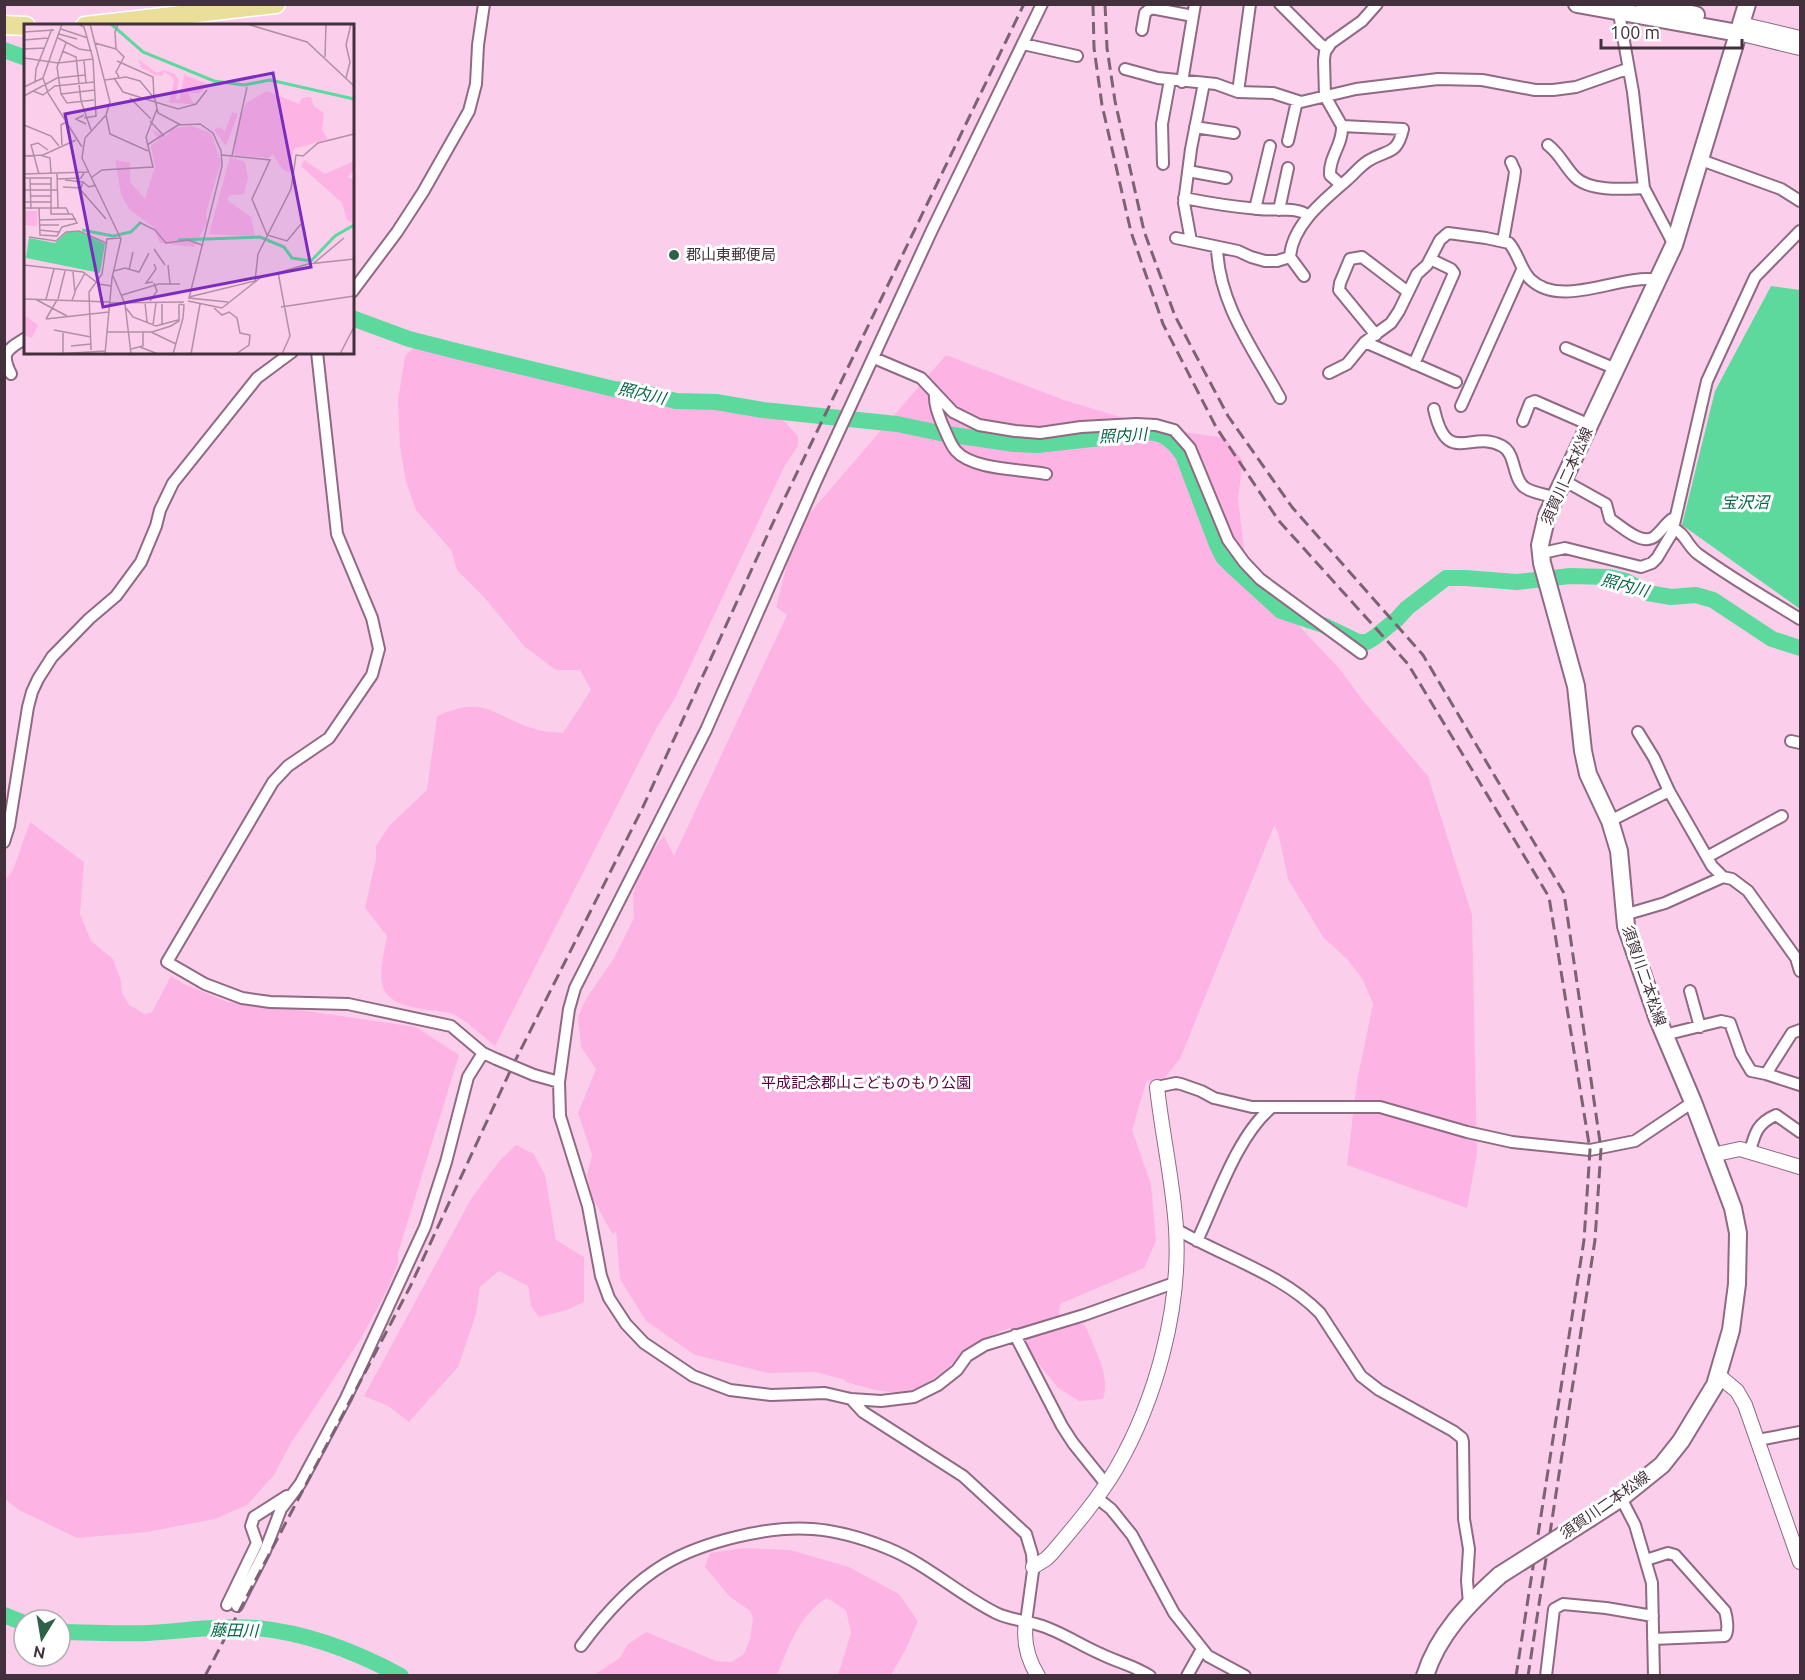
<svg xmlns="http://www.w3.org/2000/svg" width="1805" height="1680" font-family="Ubuntu,'Noto Sans JP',sans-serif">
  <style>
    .green { fill: #fdb4e4 }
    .water { fill: #5dd99e }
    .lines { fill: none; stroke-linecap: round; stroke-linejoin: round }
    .river { stroke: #5dd99e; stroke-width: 16 }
    .minor-casing { stroke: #906982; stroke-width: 14 }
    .tertiary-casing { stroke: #906982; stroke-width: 16 }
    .secondary-casing { stroke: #906982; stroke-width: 20 }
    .trunk-casing { stroke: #fff; stroke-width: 21 }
    .minor { stroke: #fff; stroke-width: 10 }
    .tertiary { stroke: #fff; stroke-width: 14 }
    .secondary { stroke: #fff; stroke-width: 16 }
    .trunk { stroke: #eade9b; stroke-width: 18 }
    .rail { stroke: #7c6273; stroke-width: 3; stroke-dasharray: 12 6; stroke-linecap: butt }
    .minor-bridge-casing { stroke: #906982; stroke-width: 14; stroke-linecap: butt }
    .secondary-bridge-casing { stroke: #906982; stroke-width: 20; stroke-linecap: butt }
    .minor-bridge { stroke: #fff; stroke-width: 10 }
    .secondary-bridge { stroke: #fff; stroke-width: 16 }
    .poi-dot { fill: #2d6248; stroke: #fff; stroke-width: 2 }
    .labels { text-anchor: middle; stroke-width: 6; stroke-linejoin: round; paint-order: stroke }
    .poi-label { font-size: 15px; fill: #42313c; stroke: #fff; text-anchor: start }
    .street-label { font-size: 15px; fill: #42313c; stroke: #fff }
    .park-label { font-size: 15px; fill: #570044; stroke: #fff }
    .water-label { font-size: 16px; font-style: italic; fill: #006742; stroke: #fff }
    .inset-river { fill: none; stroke: #5dd99e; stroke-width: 3 }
    .inset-road { fill: none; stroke: #b190a5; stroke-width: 1.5 }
    .view { fill: #7b2cbf; fill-opacity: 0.15; stroke: #7b2cbf; stroke-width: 3 }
    .inset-edge { fill: none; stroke: #42313c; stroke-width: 3 }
  </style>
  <rect width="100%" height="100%" fill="#fbcfeb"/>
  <!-- green -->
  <path class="green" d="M 419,343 L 487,364 L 609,395 L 662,401 L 740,405 L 783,420 L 798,436 L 798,446 L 785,465 L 675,698 L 656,729 L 495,1046 C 483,1036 469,1023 455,1015 C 447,1011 433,1011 423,1009 C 371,1002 379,978 387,936 L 365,908 L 376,859 L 376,846 L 389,826 L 427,790 L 437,716 C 486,694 492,716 535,729 C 544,732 554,732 563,733 L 591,690 L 580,670 L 556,670 L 525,647 L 483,596 L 457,570 L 451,550 L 416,510 L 406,482 L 400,447 L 398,400 L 405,356 Z
    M 946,355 L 1064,400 L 1157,428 L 1225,438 L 1243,461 L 1238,498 L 1245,557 L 1259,589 L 1299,626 L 1338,667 L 1365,703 L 1428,776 L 1472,915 L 1477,1154 L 1467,1208 L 1347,1165 L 1357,1081 L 1373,1004 L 1363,980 L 1348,960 L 1323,937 L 1288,879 L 1278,832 L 1274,826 L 1180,1059 L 1157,1087 L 1147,1079 L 1132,1130 L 1151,1184 L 1156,1241 L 1144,1268 L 1060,1304 L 1059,1316 L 1085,1325 C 1094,1348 1111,1375 1103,1399 L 1079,1401 L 1058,1388 L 1010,1328 C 970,1339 937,1391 897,1392 C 881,1393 861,1386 846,1382 L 845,1380 L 816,1372 L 768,1373 L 695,1355 L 646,1321 L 620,1279 L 616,1231 L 613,1235 L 592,1197 L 587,1175 L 592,1155 L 578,1113 L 596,1069 L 581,1047 L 578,1017 L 586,999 L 614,958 L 634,918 L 633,894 L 642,863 L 664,836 L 674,856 L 787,615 L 776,607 L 796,529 Z
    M 30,822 L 84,862 L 80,914 L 91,941 L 113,959 L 121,981 L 122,993 L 129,1005 L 145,1014 L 152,1012 L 171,976 L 184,984 L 228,1002 L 300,1010 L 416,1027 L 459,1055 L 398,1253 L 398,1263 L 387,1290 L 360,1340 L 291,1443 L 274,1475 L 247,1505 L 215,1519 L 147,1532 L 77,1538 L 19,1510 L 5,1499 L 4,882 L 13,870 Z
    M 516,1145 L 534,1154 L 545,1175 L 556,1240 L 584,1257 L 584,1302 L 567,1310 L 539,1317 L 531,1306 L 528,1286 L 499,1271 L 480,1287 L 476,1314 L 458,1367 L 409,1422 L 388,1406 L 364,1396 L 471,1199 L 500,1160 Z
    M 743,1548 L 790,1550 L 849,1567 L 899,1594 L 918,1621 L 907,1647 L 891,1675 L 838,1675 L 851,1633 L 846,1610 L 827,1598 C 799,1615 789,1646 777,1675 L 594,1675 L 620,1658 L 628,1644 L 646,1632 L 716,1661 L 732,1662 L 744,1654 L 750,1639 L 753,1618 L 750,1611 L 729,1596 L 705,1567 L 710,1553 Z"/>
  <!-- water -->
  <path class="water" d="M 1771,286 L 1800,290 L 1800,609 L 1682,525 L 1715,391 Z"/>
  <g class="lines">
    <!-- river -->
    <path class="river" d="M 4,50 L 26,58
      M 352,318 L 409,339 L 460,352 L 614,389 L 645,393 L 676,401 L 716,402 L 763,410 L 897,424 L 940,433 L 1014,444 L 1037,445 L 1101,438 C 1115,434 1149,429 1162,435 C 1172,440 1177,447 1183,455 L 1217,545 L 1223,557 L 1232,566 L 1281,611 L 1323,625 L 1358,642 L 1367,642 L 1375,637 L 1397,619 L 1407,608 L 1446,578 L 1465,578 L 1517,582 L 1570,576 L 1609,577 L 1626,581 L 1648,593 L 1671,597 L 1696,595 L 1713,600 L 1772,639 L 1800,648
      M 4,1615 L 24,1623
      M 60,1632 C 89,1632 118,1634 147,1633 C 184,1631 221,1625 257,1628 C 307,1633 357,1652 401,1676"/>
    <!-- minor casing -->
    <g class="minor-casing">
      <path id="minor" d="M 1042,4 L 932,230 L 816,481 L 706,730 L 575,988 L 569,1009 L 559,1082 L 560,1116 L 588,1206 L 601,1276 L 609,1298 L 626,1324 L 644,1343 L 693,1376 L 730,1390 L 771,1395 L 825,1393 L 851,1399 L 881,1401 L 914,1397 L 938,1385 L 957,1370 L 967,1356 L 985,1345 L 1084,1315 L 1174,1283
        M 1280,4 L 1320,44 L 1327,48
        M 1618,8 L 1633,92 L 1644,188 L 1674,245
        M 1142,30 L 1145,13 L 1151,8 L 1193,16
        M 1023,44 L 1077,56
        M 1125,69 L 1158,78 L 1216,84 L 1238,92 L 1273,93 L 1301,102 L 1356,89 L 1438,79 L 1482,80 L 1535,90 L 1553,90 L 1576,87 L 1627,69
        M 1182,82 L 1195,4
        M 1238,92 L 1250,4
        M 1195,127 L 1234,133
        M 1288,141 L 1297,101
        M 1548,145 C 1560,154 1565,167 1575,177 C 1590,192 1625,189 1644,188
        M 1701,160 L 1781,189 L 1800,201
        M 1163,164 L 1162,124 L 1170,80
        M 1188,171 L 1226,178
        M 1341,185 L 1330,175 C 1329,156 1343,145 1342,126 L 1325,96 L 1324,60 L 1325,52 L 1331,43 L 1362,21 L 1377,4
        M 1184,198 C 1209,203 1234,207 1259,209 C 1275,211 1296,206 1309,216
        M 1255,209 L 1270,146
        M 1279,210 L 1288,168
        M 1176,238 L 1238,251 L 1251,257 L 1265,261 L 1277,261 L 1290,257
        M 1191,241 L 1184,203 L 1191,149 L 1204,83
        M 1503,241 L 1514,179 L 1515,171 L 1511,162
        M 1217,248 C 1219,305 1254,350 1280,398
        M 1304,276 L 1290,257 C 1292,225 1324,200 1347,180 C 1354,174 1360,166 1368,161 C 1387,149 1397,156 1403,129 L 1342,126
        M 352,292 L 397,232 L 423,192 L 469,111 L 476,84 L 478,45 L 484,4
        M 1376,335 L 1339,290 L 1340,283 L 1350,259 L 1362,257 L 1408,292
        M 1365,342 L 1456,382
        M 1566,348 L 1616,369
        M 317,352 L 337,534 L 372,618 L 379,649 L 372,675 L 329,738 L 288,766 L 273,782 L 167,962 L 205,984 L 242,998 L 270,1002 L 348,1004 L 451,1026 L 483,1053 L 496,1059
        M 874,358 L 921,378 L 953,412 L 979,425 L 1015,431 L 1040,433 L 1081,427 L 1136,424 L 1156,425 L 1174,430 L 1190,448 L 1228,540 L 1244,562 L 1260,579 L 1361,653
        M 1414,364 L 1454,273 L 1451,269 L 1430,259
        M 1329,373 L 1347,364 L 1365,342 L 1391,323 L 1399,311 L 1417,274 L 1427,265 L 1440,240 L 1448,233 L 1486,238 L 1509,243 C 1518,253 1520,268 1530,279 C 1562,310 1619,273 1658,280
        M 11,374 C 0,352 7,350 26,338
        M 935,394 C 934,405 939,416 943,426 C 947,434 950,444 956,451 C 973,470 1021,469 1046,474
        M 1461,406 L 1522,270
        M 1434,409 C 1447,468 1470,429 1502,446 C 1516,453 1512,477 1524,487 C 1532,493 1545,494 1555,498
        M 1523,421 L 1530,403 L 1535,401 L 1590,425
        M 1563,480 L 1606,504 L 1610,519 C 1620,525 1641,546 1654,537 C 1661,532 1665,524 1672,519 L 1675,520
        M 1673,528 C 1685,533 1688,547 1698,554 C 1731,578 1766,598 1800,619
        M 1541,551 L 1547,552 L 1565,548 L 1641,567 L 1652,563 L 1657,558 L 1672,533 L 1707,381 L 1755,277 L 1800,231
        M 1638,732 L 1654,758 L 1669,791 L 1712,866 L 1723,877 L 1732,879 L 1748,891 L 1796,958 L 1800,971
        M 1791,741 L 1800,743
        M 1610,821 L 1669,791
        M 4,842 L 9,826 L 28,707 L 32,692 L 38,679 L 52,657 L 89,619 L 116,596 L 141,562 L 156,526 L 160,510 L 173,483 L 257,378 L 292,352
        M 1707,857 L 1782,816
        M 1624,915 L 1665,903 L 1723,877
        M 1690,991 L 1700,1027
        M 1664,1035 L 1721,1021 L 1730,1023 L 1741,1054 L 1751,1071 L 1766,1074 L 1792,1033 L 1800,1030
        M 1766,1074 L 1800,1085
        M 534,1075 L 559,1082
        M 1157,1087 L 1176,1083 L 1181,1084 L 1201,1091 L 1214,1098 L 1252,1107 L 1380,1107 L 1467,1132 L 1512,1142 L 1590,1150 L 1635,1141 L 1693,1102
        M 1750,1151 C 1755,1132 1758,1123 1776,1115 L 1800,1132
        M 1176,1229 C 1223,1257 1281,1273 1320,1313 L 1361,1376 L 1379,1390 L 1453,1431 L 1462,1438 L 1463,1442 L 1464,1519 L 1469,1549 L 1467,1581 L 1469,1603
        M 1197,1241 C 1216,1201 1237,1136 1271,1108
        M 1015,1335 L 1062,1426 L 1073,1443 L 1106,1484
        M 851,1399 L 863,1412 L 963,1476 L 1026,1534 L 1032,1554 L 1033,1571 L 1026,1622
        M 1758,1440 L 1800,1432
        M 1097,1498 L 1111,1509 L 1132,1535 L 1174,1613 L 1208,1656 L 1245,1676
        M 1621,1498 L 1635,1525 L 1652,1583 L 1654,1676
        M 1646,1560 L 1668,1553 L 1675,1555 L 1725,1611 C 1727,1618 1729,1631 1725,1636 L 1653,1639
        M 227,1605 L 257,1543 L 251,1526 L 254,1517 L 287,1496
        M 237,1606 L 265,1551 L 281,1509 L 300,1484 L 346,1398 L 425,1227 L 446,1162 L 468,1077 L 483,1053
        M 581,1646 C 604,1615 631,1584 665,1564 C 687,1551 711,1543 736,1537 C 793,1523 833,1526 887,1548 C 927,1564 958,1594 996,1613 C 1010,1620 1024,1620 1039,1625 C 1060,1631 1080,1645 1101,1654 C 1117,1662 1135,1666 1150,1676
        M 1187,1676 L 1202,1649
        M 1546,1676 L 1554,1609 L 1563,1604 L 1606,1608 L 1653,1616"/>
    </g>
    <!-- tertiary casing -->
    <g class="tertiary-casing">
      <path id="tertiary" d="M 1741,24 L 1800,38
        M 1738,33 L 1800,48
        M 1712,1155 L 1740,1149 L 1800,1167
        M 1719,1376 L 1737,1391 L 1745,1405 L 1800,1562
        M 1033,1567 L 1046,1559 L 1052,1553 C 1075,1526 1098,1499 1116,1469 C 1156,1400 1181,1308 1176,1228 C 1173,1181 1162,1134 1157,1087
        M 1026,1622 C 1023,1641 1028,1660 1038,1676"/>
    </g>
    <!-- secondary casing -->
    <g class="secondary-casing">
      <path id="secondary" d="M 1577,4 L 1738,33
        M 1644,4 L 1696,15
        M 1590,1518 L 1621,1498 L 1662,1465 L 1681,1441 L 1715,1385 L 1731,1330 L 1737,1284 L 1738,1233 L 1733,1208 L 1693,1102 L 1657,1017 L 1626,926 L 1619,851 L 1610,821 L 1588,774 L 1583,751 L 1576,686 L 1542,563 L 1540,545 L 1547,515 L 1674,245 L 1747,4
        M 1425,1676 C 1438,1634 1469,1603 1500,1575"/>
    </g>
    <!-- trunk casing -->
    <g class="trunk-casing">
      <path id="trunk" d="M 4,25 L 26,26
        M 85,26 L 276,4"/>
    </g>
    <!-- minor -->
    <use href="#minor" class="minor"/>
    <!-- tertiary -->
    <use href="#tertiary" class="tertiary"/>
    <!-- secondary -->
    <use href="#secondary" class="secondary"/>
    <!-- trunk -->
    <use href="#trunk" class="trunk"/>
    <!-- rail -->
    <path class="rail" d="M 1093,4 L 1094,48 L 1102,105 L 1131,232 L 1163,324 L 1216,427 L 1279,521 L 1408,664 L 1549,897 L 1590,1150 L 1584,1240 L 1516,1676
      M 1105,4 L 1107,48 L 1115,101 L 1144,231 L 1175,316 L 1228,416 L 1292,507 L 1423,655 L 1564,893 L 1601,1149 L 1595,1240 L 1528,1676
      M 205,1676 L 410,1287 L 513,1065 L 642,809 L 777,514 L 1024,4"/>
    <!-- minor-bridge casing -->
    <g class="minor-bridge-casing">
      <path id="minor-bridge" d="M 496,1059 L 534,1075"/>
    </g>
    <!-- secondary-bridge casing -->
    <g class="secondary-bridge-casing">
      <path id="secondary-bridge" d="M 1500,1575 L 1590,1518"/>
    </g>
    <!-- minor-bridge -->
    <use href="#minor-bridge" class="minor-bridge"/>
    <!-- secondary-bridge -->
    <use href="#secondary-bridge" class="secondary-bridge"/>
  </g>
  <!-- markers -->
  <circle class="poi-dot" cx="674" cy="255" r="6"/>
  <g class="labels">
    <!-- poi labels -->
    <g class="poi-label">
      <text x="686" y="260">郡山東郵便局</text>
    </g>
    <!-- street labels -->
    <g class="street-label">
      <text transform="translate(1567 476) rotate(-66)" y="5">須賀川二本松線</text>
      <text transform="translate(1644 976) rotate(71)" y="5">須賀川二本松線</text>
      <text transform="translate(1605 1505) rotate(-35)" y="5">須賀川二本松線</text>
    </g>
    <!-- park labels -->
    <g class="park-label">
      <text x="866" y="1088">平成記念郡山こどものもり公園</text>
    </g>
    <!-- water labels -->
    <g class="water-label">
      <text transform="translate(642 393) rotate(13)" y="6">照内川</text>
      <text transform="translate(1123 435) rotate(-3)" y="6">照内川</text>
      <text x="1745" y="508">宝沢沼</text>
      <text transform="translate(1625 585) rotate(15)" y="6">照内川</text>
      <text transform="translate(234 1630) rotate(1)" y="6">藤田川</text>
    </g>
  </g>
  <!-- overview -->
  <g transform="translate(24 24)">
    <rect width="330" height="330" fill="#fbcfeb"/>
    <path d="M 114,35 L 133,49 L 140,46 L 151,50 L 155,56 L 152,74 L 155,77 L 160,51 L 184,60 L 176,69 L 164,69 L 170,80 L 147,79 L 145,77 L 150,57 L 147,52 L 140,48 L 138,52 L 131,51 L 117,43 ZM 243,67 L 275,80 L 278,74 L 287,73 L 290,82 L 300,89 L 298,106 L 304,115 L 270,125 L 265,149 L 258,145 L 249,130 L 245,134 L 210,131 L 214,101 L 222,79 ZM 208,88 L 214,90 L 202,122 L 190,106 L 195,103 L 201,107 ZM 168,102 L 187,109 L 197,138 L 182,189 L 183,199 L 170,223 L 136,219 L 129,203 L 105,185 L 97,170 L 91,136 L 106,139 L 106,158 L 121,175 L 131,143 L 127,122 L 135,116 L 128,106 L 142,112 L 149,104 ZM 206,133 L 221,138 L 224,154 L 220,170 L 206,171 L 203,176 L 227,193 L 231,212 L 185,210 ZM 280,136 L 301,150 L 330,137 L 330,146 L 324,153 L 330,156 L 330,200 L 323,196 L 318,179 L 277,142 ZM 0,187 L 13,187 L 13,202 L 0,201 ZM 0,291 L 14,301 L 8,314 L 0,311 Z" fill="#fdb4e4"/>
    <path d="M 54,207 L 81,220 L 76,249 L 2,234 L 5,214 L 31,219 L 43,208 Z" fill="#5dd99e"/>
    <path class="inset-river" d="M 87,0 L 119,28 L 190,57 L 220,61 L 246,56 L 330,75M 58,206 L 89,212 L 107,208 L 116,199M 154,216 L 236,213 L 260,223 L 268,234 L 287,237 L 311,212 L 330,201"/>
    <path class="inset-road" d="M 38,0 L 19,54 L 24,69 L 58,123M 54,0 L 60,3 L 69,35 L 72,92 L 60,94M 66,0 L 86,78 L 82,91 L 61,114 L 58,134 L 97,215 L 88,254 L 81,330M 94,0 L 91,8 L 92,25 L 100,33 L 92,48 L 95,53M 223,0 L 283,18 L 330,62M 37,5 L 64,14M 0,8 L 30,6M 35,10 L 53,15M 34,14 L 55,25 L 68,27M 0,16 L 24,14M 42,19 L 33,43 L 37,70 L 43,79 L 70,76M 71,19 L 92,25M 0,25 L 20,24M 38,27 L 52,33 L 57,77 L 67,106M 301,33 L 302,0M 0,34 L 34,39 L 69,35M 60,37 L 62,59M 93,37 L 129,53 L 130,74M 90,54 L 99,68 L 154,85 L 172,80 L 183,66M 322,54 L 326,38 L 322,21 L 327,0M 81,56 L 102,53 L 116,57 L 131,75 L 134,89 L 157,101M 11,59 L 12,45 L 28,5M 0,63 L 19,54M 9,67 L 19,71 L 31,62 L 70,58M 37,70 L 71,66M 0,72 L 33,54 L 61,51M 106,74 L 127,95M 60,91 L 52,95 L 62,100M 82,91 L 86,110 L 124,127M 126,97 L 140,112M 0,101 L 27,112 L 35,122M 38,121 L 37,101 L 42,98M 123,121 L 154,101 L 176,100 L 189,109 L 197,127 L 198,142 L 165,274 L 204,278M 16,131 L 26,134 L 27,150M 198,131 L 246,136 L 228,175 L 243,211 L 263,217 L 277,200M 0,132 L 19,131 L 52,116M 208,132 L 223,63M 0,150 L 64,148M 15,150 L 7,121 L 14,119 L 24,126M 33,150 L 34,184M 68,153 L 78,146 L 129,143 L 122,113 L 133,85M 0,154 L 28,154M 6,154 L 7,185M 33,155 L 57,154 L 60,149M 41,156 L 59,158M 0,158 L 0,178M 6,160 L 27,160M 39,163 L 57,164 L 59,158 L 65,163 L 72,161M 55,164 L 82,195M 0,166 L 33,166M 6,172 L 27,172M 0,178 L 27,178M 0,184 L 42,184 L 45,190M 15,184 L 16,211 L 33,212 L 38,203 L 53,199 L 48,190 L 27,190 L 27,154M 15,196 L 52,195M 115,198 L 131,206 L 142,219 L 164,216 L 178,221M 15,201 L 35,201M 15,206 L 35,208M 5,213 L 32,217 L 42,208 L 55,207 L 82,219M 130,225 L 141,241M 290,239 L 320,214M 0,241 L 59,248 L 75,260 L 87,262M 144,241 L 146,260M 105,246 L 109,228M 90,247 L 101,244 L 115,248 L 125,229M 254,248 L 266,312 L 258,330M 89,252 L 101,280 L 107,330M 129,258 L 122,259 L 132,245 L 130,240M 51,267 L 61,249M 98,271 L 135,260 L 156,260M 165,273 L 231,257 L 234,230 L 267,165 L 272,131 L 279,132 L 294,119 L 330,110M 0,275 L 86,278M 11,275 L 43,292M 22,275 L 30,245M 34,275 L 41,247M 48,276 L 51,269 L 49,248M 126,277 L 133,267 L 130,259M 164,277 L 198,284M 86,279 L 160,278M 121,279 L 123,298M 257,283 L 330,272M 102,284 L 109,293 L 132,302 L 154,296M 190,284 L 198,291 L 205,288 L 213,294 L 216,309 L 226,311 L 225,321 L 212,330M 198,284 L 236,254 L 284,240 L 330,235M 22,295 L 85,288M 22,295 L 33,276M 138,300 L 138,280M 129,301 L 132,279M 30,306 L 67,313M 83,308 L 128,308 L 147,302 L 155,297 L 155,280M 127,308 L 152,320M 39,309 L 39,329M 47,322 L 67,320M 116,323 L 134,330M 107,325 L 119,322 L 119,308M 67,326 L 65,268 L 78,250 L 83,215 L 96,214M 33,330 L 81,327M 149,330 L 159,294 L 160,281 L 156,280M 167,330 L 176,280M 316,330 L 330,303"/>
    <path class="view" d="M 249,49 L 287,243 L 79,283 L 41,90 Z"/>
    <rect width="330" height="330" class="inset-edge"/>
  </g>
  <!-- border -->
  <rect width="1805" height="1680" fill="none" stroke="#42313c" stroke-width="12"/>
  <!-- north arrow -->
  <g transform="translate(42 1638) rotate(191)"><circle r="28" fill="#ffffff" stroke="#b3adb1" stroke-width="1.5"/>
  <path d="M0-4.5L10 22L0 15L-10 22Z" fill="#2d6248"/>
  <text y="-9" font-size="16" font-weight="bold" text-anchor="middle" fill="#42313c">N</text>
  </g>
  <!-- scale -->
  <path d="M1601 39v9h141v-9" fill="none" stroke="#42313c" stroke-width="3"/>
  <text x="1610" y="39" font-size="18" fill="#42313c" stroke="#ffffff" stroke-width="4.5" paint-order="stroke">100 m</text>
</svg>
